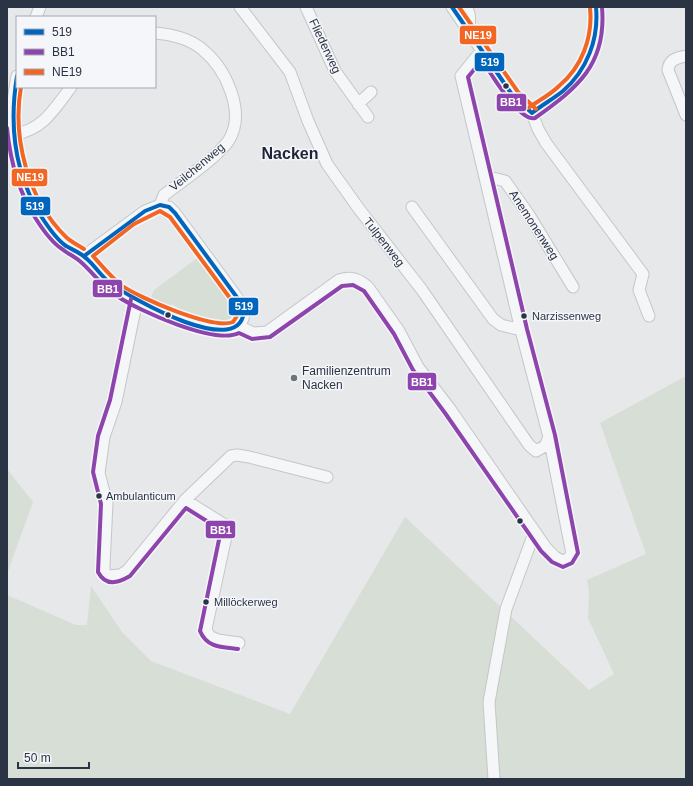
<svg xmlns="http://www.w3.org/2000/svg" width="693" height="786" font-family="Helvetica,sans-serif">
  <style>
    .green { fill: #d6ded6 }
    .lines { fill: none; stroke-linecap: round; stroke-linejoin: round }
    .street-casing { stroke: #c4c6c8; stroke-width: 13 }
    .street { stroke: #f5f6f7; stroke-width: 11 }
    .bus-1-casing { stroke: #f4f6f9; stroke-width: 7 }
    .bus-2-casing { stroke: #f4f6f9; stroke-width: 7 }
    .bus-3-casing { stroke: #f4f6f9; stroke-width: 7 }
    .bus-1 { stroke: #0065bd; stroke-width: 4 }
    .bus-2 { stroke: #8e44ad; stroke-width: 4 }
    .bus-3 { stroke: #f26522; stroke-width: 4 }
    .bus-dot { fill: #2b3445; stroke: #f4f6f9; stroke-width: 1.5 }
    .poi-dot { fill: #6c737f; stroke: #f4f6f9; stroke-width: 1.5 }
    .labels { text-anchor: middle; stroke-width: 3; stroke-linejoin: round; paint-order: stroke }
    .bus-label { font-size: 11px; fill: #2b3445; stroke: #f4f6f9; text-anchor: start }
    .street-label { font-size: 12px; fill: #2b3445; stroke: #f4f6f9 }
    .poi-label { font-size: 12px; fill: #2b3445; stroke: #f4f6f9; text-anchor: start }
    .district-label { font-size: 16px; font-weight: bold; fill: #1d2536; stroke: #f4f6f9 }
    .line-badge { stroke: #f4f6f9; stroke-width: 1.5 }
    .badge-label { font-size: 11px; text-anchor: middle; font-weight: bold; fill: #fff }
  </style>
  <rect width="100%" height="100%" fill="#e6e8ea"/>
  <!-- green -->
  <path class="green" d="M 200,256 L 233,303 L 234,315 C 221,330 194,315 177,310 L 178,308 L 172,304 L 170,307 L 151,298 L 154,290 Z
    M 686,376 L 686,779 L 7,779 L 7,595 L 76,625 L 87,625 L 91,586 L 122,632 L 151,661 L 290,714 L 405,517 L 589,690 L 614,674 L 588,618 L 589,591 L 587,580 L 646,554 L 600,423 Z
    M 7,469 L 33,502 L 7,574 Z"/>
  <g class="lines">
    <!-- street casing -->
    <g class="street-casing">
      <path id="street" d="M 240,7 L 290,72 L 308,121 L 327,164 L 359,209 L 422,290 L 529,445 L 536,451 L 545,446 L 549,437
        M 306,7 L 335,71 L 368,117
        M 452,7 L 513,96 L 532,113
        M 466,7 C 471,15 470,21 468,30
        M 36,17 L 40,7
        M 686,56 C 677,58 669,59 668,70 L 686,115
        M 17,76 C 15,88 12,102 12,115 C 13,148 22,187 41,216 C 47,225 55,237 64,244 C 70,249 78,251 85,257 C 94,264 100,276 110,283 C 131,300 203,335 230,330 C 241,328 245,318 244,307 L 175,213 L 169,207 L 160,205
        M 358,104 L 371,92
        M 532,113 L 538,129 L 546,143 L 643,274 L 639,290 L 649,316
        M 532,113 C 542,105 553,99 563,91 C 586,72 601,36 596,7
        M 15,134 C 43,130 55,108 71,87
        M 485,176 L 505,181 L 529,215 L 573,287
        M 412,207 L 493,319 L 501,325 L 521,330
        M 84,256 L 145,211 L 160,205 L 164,195 C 180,183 219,156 229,140 C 246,112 226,69 203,50 C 191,39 171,34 155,33
        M 137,300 L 116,402 L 104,437 L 99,473 L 107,503 L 104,566 L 104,571 L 107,576 L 120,575 L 127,571 L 185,500 L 231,456 L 237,455 L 249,457 L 327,477
        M 239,326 L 253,333 L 267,332 L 339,280 C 351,276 359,279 368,287 L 399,331 L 418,367 L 450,409 L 546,548 L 555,557 L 562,561 L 568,559 L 572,554 L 549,437 L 521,330 L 461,76 L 482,50
        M 185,500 L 228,527 L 206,629 L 209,636 L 218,640 L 239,643
        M 494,779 L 489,702 L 506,609 L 533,536 L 532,528"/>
    </g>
    <!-- street -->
    <use href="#street" class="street"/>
    <!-- bus-1 casing -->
    <g class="bus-1-casing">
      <path id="bus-1" d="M 452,7 L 513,96 L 532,113
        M 17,76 C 9,125 14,173 41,216 C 48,227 56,239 66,246 C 73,250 81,253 87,259 C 95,266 101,276 110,283 C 130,298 246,364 244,307 L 175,213 L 169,207 L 160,205
        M 532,113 C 542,105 553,99 563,91 C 587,70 599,39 596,7
        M 84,256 L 145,211 L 160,205"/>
    </g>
    <!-- bus-2 casing -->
    <g class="bus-2-casing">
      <path id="bus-2" d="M 7,128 C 10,159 19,193 36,219 C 43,230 51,242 62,249 C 68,254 76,257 82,263 C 94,274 103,287 117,296 C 139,311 215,345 239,333 L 252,339 L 270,337 L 342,286 L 353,285 L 364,291 L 394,334 L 413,370 L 445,413 L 541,551 L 552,562 L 563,567 L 572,563 L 578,553 L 555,435 L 527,329 L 468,77 L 482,60 C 490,72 519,122 535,118 C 577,88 607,65 602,7
        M 131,299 L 110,400 L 98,436 L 93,472 L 101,504 L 98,572 C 106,587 118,583 130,576 L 186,508 L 221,530 L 200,631 C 207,648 222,647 238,649"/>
    </g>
    <!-- bus-3 casing -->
    <g class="bus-3-casing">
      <path id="bus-3" d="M 459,7 L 518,92 L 536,109
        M 21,87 C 12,138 28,200 66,237 C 71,242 78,245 84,249
        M 528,108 C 538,101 550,95 559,86 C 582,67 593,37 590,8
        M 160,211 L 170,217 L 238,309 L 237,316 L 233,322 C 213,330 139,298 121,285 C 110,276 102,266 93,256 L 134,224 Z"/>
    </g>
    <!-- bus-1 -->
    <use href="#bus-1" class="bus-1"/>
    <!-- bus-2 -->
    <use href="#bus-2" class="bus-2"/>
    <!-- bus-3 -->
    <use href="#bus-3" class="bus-3"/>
  </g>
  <!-- markers -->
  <g class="bus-dot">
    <circle cx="506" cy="86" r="3.5"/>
    <circle cx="168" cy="315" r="3.5"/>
    <circle cx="524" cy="316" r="3.5"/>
    <circle cx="99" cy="496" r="3.5"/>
    <circle cx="520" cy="521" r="3.5"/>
    <circle cx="206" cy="602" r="3.5"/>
  </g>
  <circle class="poi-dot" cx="294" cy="378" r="4"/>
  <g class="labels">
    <!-- bus labels -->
    <g class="bus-label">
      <text x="532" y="320">Narzissenweg</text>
      <text x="106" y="500">Ambulanticum</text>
      <text x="214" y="606">Millöckerweg</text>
    </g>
    <!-- street labels -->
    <g class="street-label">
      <text transform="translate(325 46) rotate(65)" y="4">Fliederweg</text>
      <text transform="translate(197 167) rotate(-40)" y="4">Veilchenweg</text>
      <text transform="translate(534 225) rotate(57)" y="4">Anemonenweg</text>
      <text transform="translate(384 242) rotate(52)" y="4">Tulpenweg</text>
    </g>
    <!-- poi labels -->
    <g class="poi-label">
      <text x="302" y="375">Familienzentrum<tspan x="302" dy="14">Nacken</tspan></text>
    </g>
    <!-- district labels -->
    <g class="district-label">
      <text x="290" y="159">Nacken</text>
    </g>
  </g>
  <g class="line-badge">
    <rect x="459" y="25" width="38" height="20" rx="4" fill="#f26522"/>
    <rect x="474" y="52" width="31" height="20" rx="4" fill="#0065bd"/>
    <rect x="496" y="93" width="31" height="19" rx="4" fill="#8e44ad"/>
    <rect x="11" y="168" width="37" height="19" rx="4" fill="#f26522"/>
    <rect x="20" y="196" width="31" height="20" rx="4" fill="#0065bd"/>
    <rect x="92" y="279" width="31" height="19" rx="4" fill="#8e44ad"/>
    <rect x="228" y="297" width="31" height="19" rx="4" fill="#0065bd"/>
    <rect x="407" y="372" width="30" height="19" rx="4" fill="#8e44ad"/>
    <rect x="205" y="520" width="31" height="19" rx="4" fill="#8e44ad"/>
  </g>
  <g class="badge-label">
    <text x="478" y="39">NE19</text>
    <text x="490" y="66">519</text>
    <text x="511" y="106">BB1</text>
    <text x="30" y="181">NE19</text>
    <text x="35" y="210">519</text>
    <text x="108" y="293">BB1</text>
    <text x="244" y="310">519</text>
    <text x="422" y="386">BB1</text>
    <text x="221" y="534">BB1</text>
  </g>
  <!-- border -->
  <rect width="693" height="786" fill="none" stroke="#2b3445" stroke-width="16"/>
  <!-- legend -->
  <rect x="16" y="16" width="140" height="72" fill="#f4f6f9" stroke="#a4a8b1"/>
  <rect x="24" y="29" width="20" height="6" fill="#0065bd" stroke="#a4a8b1"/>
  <text x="52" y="36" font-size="12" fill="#2b3445">519</text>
  <rect x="24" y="49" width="20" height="6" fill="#8e44ad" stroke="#a4a8b1"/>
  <text x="52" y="56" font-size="12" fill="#2b3445">BB1</text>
  <rect x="24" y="69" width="20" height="6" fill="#f26522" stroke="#a4a8b1"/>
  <text x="52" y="76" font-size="12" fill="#2b3445">NE19</text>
  <!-- scale -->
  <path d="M18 762v6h71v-6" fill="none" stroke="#2b3445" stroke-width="2"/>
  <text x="24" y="762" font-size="12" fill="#2b3445" stroke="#f4f6f9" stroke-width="3" paint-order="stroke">50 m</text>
</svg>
